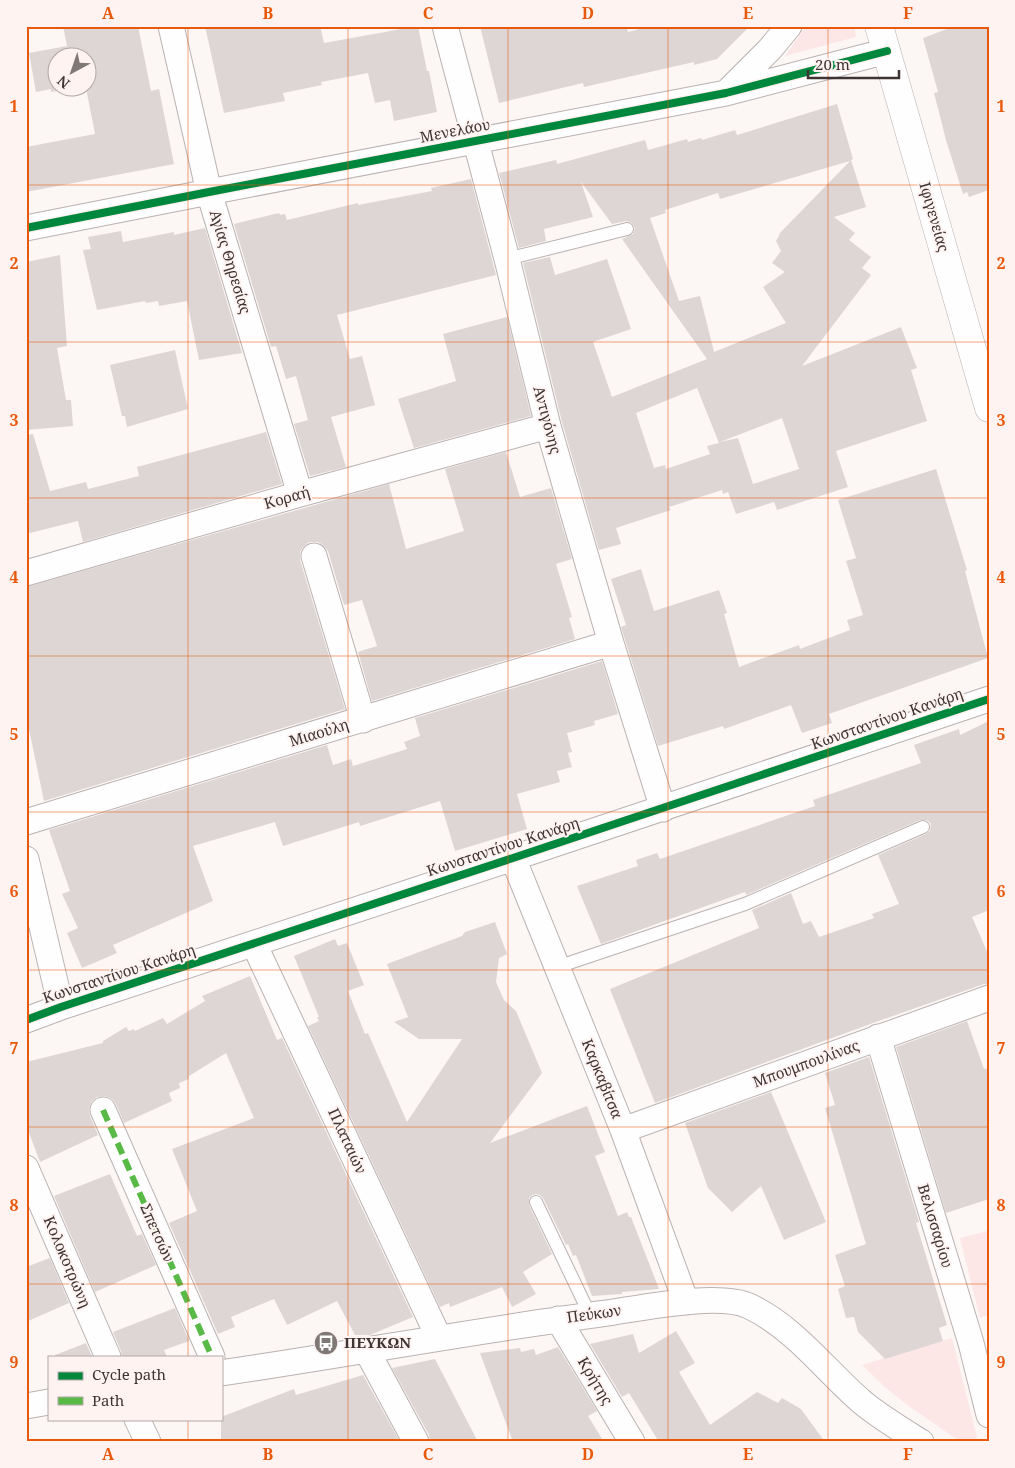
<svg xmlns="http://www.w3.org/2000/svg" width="1015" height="1468" font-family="'Noto Serif',serif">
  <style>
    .green { fill: #fde7e6 }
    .building { fill: #ded6d5; fill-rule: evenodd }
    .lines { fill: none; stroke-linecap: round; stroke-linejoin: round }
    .service-casing { stroke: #bab2b1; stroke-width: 14 }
    .minor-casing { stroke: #bab2b1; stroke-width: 27 }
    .tertiary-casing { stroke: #bab2b1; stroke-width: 29 }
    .service { stroke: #fffefe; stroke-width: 12 }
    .minor { stroke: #fffefe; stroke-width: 25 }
    .tertiary { stroke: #fffefe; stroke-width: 28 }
    .quiet { stroke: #58b947; stroke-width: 6; stroke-dasharray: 12 6; stroke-linecap: butt }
    .cycleway-casing { stroke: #fff3f2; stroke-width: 11 }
    .cycleway { stroke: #00873e; stroke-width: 8 }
    .grid { fill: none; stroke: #e8590c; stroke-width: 1; stroke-opacity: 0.55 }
    .labels { text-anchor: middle; stroke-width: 4; stroke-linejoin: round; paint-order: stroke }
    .street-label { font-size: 15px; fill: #3e3433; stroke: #fff3f2 }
    .poi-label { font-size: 15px; font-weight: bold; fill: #3e3433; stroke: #fff3f2; text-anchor: start }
    .neatline { fill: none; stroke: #e8590c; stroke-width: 2 }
    .grid-label { font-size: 16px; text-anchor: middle; font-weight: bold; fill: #e8590c }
  </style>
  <rect width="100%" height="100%" fill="#fcf6f5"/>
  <!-- green -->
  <path class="green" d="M 806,26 L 854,26 L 856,37 L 785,56 Z
    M 987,1231 L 989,1237 L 989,1315 L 980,1318 L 960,1238 Z
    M 952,1338 L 977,1437 L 974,1442 L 961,1442 L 910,1407 L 886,1388 L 862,1365 Z"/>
  <!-- building -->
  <path class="building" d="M 63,26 L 138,26 L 151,91 L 159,89 L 174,164 L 26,192 L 26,147 L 95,134 L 86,88 L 88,88 L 88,58 L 58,58 L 58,88 L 75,88 L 51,92 L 51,89 L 36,92 L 29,53 L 67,46 Z
    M 205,26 L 320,26 L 324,43 L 418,26 L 427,71 L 429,71 L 437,112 L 394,121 L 390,100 L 375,103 L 368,73 L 321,82 L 322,85 L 283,93 L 285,101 L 224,113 Z
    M 480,26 L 626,26 L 628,32 L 651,26 L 750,26 L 717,59 L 694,65 L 694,62 L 584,87 L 583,83 L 499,103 Z
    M 955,26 L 989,26 L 989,190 L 969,197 L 967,192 L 963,194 L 946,140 L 934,93 L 938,92 L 923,38 Z
    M 837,104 L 853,159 L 851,160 L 866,207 L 834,217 L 855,233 L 849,240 L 871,257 L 862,268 L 871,275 L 802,366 L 901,327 L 917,368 L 911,370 L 927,421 L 836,451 L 848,487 L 777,510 L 774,502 L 736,514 L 728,492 L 723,494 L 722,490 L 669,507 L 671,510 L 616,528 L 621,544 L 599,550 L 562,422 L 523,263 L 550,257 L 555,275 L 607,259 L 631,329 L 593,342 L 612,397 L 707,359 L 622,239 L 633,234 L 635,228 L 632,223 L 626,221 L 612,224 L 581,182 L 593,217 L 544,229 L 546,241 L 519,248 L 499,173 L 556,160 L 557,164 L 645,140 L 648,150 L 687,139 L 688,142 L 701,138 L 702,140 L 735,130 L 737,135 ZM 850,161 L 778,235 L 780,234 L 776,241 L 781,251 L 772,263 L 785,272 L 763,287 L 786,323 L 714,352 L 700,296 L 679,301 L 650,218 L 666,213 L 665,210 L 718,193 L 720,199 ZM 697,388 L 719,443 L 707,446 L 710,454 L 666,469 L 665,465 L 654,468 L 636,413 ZM 782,418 L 799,469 L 753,484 L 738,438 L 720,442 Z
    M 471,179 L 496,275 L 337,315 L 350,359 L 362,356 L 375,405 L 331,417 L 346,467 L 310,476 L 294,424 L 308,420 L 296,376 L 286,379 L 276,346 L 271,347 L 234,224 L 279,213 L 280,215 L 285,214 L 287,220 L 358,203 L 358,205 L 432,191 L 431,188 Z
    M 205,228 L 242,353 L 199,360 L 187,301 L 159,306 L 158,301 L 146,303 L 145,301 L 97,310 L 83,250 L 91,249 L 88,237 L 121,231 L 123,242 L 174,232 L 174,235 Z
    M 60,255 L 67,346 L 57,348 L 66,400 L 71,400 L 73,426 L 26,430 L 26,262 Z
    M 507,317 L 531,416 L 414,448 L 398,399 L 456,381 L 443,334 Z
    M 175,350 L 188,409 L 127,427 L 125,416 L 122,416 L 110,365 Z
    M 266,432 L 282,484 L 83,542 L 78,521 L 26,534 L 26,435 L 33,434 L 50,491 L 86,482 L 88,489 L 139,476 L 137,467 Z
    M 506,452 L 520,497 L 551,488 L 572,559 L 556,564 L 572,617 L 569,618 L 575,639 L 372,701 L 358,652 L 377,646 L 362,600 L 344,605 L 328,551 L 323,545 L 318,542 L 309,542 L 303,547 L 300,552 L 300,560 L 345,709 L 44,801 L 26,715 L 26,587 L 389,484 L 406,549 L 464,531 L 445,469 Z
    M 936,469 L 967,570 L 965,571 L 988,658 L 829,714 L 832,723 L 802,733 L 791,705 L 724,729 L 723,726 L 658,746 L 621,627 L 626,625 L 611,579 L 641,569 L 654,611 L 719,590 L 727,613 L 724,614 L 739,667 L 799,645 L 800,649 L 850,630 L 847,620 L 863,615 L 846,561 L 856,558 L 838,500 Z
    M 602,661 L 618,714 L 594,721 L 595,725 L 567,733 L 572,752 L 568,753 L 572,767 L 557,771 L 560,782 L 517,794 L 527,829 L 455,851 L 440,801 L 360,826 L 359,822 L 283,846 L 275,822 L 193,846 L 213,901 L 113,945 L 117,953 L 82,968 L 67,933 L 78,928 L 62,894 L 70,891 L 49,830 L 327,745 L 333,765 L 351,759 L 353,766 L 407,749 L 404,742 L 420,736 L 415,718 Z
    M 989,721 L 989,910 L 972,917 L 989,956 L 989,984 L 984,984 L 873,1023 L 655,1103 L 610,989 L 759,928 L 752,910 L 791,893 L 803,924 L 811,921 L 819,937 L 874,918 L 872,914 L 899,904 L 878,855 L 926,834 L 930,831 L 931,824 L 927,820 L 920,820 L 746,895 L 745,892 L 601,944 L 577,886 L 638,866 L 636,860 L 657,853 L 660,859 L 815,806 L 813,800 L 921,763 L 914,745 L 959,729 L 960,735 Z
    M 495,922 L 507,954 L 499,958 L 496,982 L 504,1000 L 516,1011 L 542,1073 L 490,1143 L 587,1106 L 605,1152 L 595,1156 L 618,1216 L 627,1212 L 629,1217 L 631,1217 L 659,1289 L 622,1292 L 622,1294 L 592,1296 L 576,1255 L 573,1256 L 568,1244 L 566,1245 L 543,1198 L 540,1195 L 536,1194 L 532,1195 L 529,1198 L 529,1205 L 552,1254 L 523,1272 L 536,1294 L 512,1307 L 502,1287 L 450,1307 L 449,1303 L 440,1307 L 308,1026 L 319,1021 L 317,1017 L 319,1017 L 294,956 L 335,939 L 338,946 L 347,943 L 364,985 L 348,991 L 365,1034 L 368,1033 L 407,1122 L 462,1039 L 419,1039 L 394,1022 L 408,1017 L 387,964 L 462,936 L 465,932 Z
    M 250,976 L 277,1040 L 282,1038 L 413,1317 L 370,1335 L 355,1335 L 337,1301 L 287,1325 L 274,1299 L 231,1317 L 235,1327 L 218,1334 L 169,1223 L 197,1211 L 172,1149 L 254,1118 L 226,1053 L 189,1076 L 189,1079 L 179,1083 L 180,1088 L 169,1093 L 172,1101 L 124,1123 L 116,1104 L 112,1099 L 105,1096 L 97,1097 L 91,1102 L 89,1109 L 90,1116 L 98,1135 L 40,1162 L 26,1125 L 26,1062 L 103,1043 L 103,1041 L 126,1027 L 129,1031 L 134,1029 L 135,1031 L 163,1018 L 167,1024 L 205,1001 L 202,996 Z
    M 967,1021 L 984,1069 L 989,1068 L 989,1199 L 946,1213 L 896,1047 Z
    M 869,1057 L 919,1222 L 916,1223 L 947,1325 L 939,1328 L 943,1341 L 885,1359 L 858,1332 L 854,1317 L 846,1318 L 838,1289 L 845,1286 L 835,1255 L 866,1244 L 825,1108 L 835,1105 L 825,1073 Z
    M 771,1092 L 826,1222 L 784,1240 L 761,1186 L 732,1212 L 708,1188 L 685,1123 Z
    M 110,1174 L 137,1236 L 142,1234 L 156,1265 L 95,1292 L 54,1196 Z
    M 50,1258 L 69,1303 L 26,1322 L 26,1267 Z
    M 175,1308 L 189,1341 L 164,1350 L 167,1357 L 122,1357 L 121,1351 L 113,1332 Z
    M 676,1331 L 695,1363 L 679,1372 L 710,1425 L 757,1392 L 778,1403 L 782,1398 L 801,1409 L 825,1442 L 659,1442 L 629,1393 L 622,1397 L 590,1344 L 633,1334 L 639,1353 Z
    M 86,1343 L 92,1357 L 56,1357 L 55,1355 Z
    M 558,1347 L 597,1411 L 588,1416 L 604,1442 L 513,1442 L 480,1353 L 520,1348 L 521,1352 L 534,1349 L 536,1355 Z
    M 435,1359 L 478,1442 L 430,1442 L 429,1435 L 392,1368 Z
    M 363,1375 L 400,1442 L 221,1442 L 221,1417 L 294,1389 L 296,1395 Z"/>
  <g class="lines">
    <!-- service casing -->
    <g class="service-casing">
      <path id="service" d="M 507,259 L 627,229
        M 557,967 L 745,904 L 923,827
        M 536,1202 L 590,1315"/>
    </g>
    <!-- minor casing -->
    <g class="minor-casing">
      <path id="minor" d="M 171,26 L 209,192 L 300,494
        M 445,26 L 507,259 L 548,426 L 611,643 L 663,809
        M 726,93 L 770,49 L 789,26
        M 26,228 L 209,192 L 726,93 L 887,51
        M 314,556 L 363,720
        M 26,573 L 300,494 L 548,426
        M 26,822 L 611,643
        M 513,858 L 623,1130 L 686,1302
        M 26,859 L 61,1007
        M 254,944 L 439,1338
        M 26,1020 L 61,1007 L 513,858 L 989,699
        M 878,1037 L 971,1343 L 989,1415
        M 103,1110 L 212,1357
        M 623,1130 L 989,998
        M 26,1168 L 108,1357
        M 558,1319 L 632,1442
        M 367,1351 L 416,1442
        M 221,1373 C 350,1354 478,1330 607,1313 C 642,1308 718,1292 749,1306 C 795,1328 824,1369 862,1402 C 880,1417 900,1429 921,1442
        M 26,1406 L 49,1402
        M 137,1419 L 148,1442"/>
    </g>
    <!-- tertiary casing -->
    <g class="tertiary-casing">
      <path id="tertiary" d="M 879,26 L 989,408"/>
    </g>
    <!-- service -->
    <use href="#service" class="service"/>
    <!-- minor -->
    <use href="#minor" class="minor"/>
    <!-- tertiary -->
    <use href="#tertiary" class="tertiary"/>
    <!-- quiet -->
    <path class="quiet" d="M 103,1110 L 212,1357"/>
    <!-- cycleway casing -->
    <g class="cycleway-casing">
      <path id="cycleway" d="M 26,228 L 209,192 L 726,93 L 887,51
        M 26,1020 L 61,1007 L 513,858 L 989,699"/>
    </g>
    <!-- cycleway -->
    <use href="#cycleway" class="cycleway"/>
  </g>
  <!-- grid -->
  <path class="grid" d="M 188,26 L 188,1357M 348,26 L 348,1442M 508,26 L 508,1442M 668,26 L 668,1442M 828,26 L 828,1442M 26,185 L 989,185M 26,342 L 989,342M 26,498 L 989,498M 26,656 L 989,656M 26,812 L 989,812M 26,970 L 989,970M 26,1127 L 989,1127M 26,1284 L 989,1284M 188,1419 L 188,1442"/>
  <!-- icons -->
  <defs>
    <g id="bus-disc" transform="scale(1.25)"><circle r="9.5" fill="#807877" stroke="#fff3f2"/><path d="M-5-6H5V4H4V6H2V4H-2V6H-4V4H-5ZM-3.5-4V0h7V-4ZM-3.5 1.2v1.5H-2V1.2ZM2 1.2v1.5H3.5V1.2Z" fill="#fff"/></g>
  </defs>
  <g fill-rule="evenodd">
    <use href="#bus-disc" x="326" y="1343"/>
  </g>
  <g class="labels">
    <!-- street labels -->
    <g class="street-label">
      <text transform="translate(455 131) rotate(-11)" y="5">Μενελάου</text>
      <text transform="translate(934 217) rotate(74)" y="5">Ιφιγενείας</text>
      <text transform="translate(230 262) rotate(73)" y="5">Αγίας Θηρεσίας</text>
      <text transform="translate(547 420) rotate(75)" y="5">Αντιγόνης</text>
      <text transform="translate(287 498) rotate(-16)" y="5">Κοραή</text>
      <text transform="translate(887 719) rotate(-19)" y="5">Κωνσταντίνου Κανάρη</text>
      <text transform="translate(319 733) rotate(-17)" y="5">Μιαούλη</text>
      <text transform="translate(503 847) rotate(-18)" y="5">Κωνσταντίνου Κανάρη</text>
      <text transform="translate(119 974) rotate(-18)" y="5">Κωνσταντίνου Κανάρη</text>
      <text transform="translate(806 1064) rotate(-20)" y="5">Μπουμπουλίνας</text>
      <text transform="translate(602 1079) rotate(68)" y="5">Καρκαβίτσα</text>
      <text transform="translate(347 1141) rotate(65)" y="5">Πλαταιών</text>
      <text transform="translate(935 1226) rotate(73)" y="5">Βελισσαρίου</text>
      <text transform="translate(157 1233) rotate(66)" y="5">Σπετσών</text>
      <text transform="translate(67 1262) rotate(67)" y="5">Κολοκοτρώνη</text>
      <text transform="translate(594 1314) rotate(-8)" y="5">Πεύκων</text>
      <text transform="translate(595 1381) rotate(59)" y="5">Κρήτης</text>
    </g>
    <!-- poi labels -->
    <g class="poi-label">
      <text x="344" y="1348">ΠΕΥΚΩΝ</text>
    </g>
  </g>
  <!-- border -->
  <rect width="1015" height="1468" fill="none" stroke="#fff3f2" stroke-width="55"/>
  <!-- legend -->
  <rect x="48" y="1356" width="175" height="65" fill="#fff3f2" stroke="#b2a7a6"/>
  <rect x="58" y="1372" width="25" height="8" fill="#00873e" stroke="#b2a7a6"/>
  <text x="92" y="1380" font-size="15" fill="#3e3433">Cycle path</text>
  <rect x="58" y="1397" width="25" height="8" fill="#58b947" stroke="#b2a7a6"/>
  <text x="92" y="1406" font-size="15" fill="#3e3433">Path</text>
  <!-- north arrow -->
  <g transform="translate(72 72) rotate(220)"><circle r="24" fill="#fff3f2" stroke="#b2a7a6"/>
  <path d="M0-4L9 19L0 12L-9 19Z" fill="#807877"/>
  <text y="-8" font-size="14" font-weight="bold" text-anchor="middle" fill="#3e3433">N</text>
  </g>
  <!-- scale -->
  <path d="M808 70v8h91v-8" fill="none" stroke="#3e3433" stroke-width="2.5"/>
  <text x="815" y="70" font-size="15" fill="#3e3433" stroke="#fff3f2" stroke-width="4" paint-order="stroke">20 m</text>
  <rect x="28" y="28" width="960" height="1412" class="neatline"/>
  <g class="grid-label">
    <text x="108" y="19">A</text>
    <text x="268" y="19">B</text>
    <text x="428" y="19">C</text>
    <text x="588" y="19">D</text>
    <text x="748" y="19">E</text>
    <text x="908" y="19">F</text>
    <text x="14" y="112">1</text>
    <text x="1001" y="112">1</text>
    <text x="14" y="269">2</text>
    <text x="1001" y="269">2</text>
    <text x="14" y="426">3</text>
    <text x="1001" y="426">3</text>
    <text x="14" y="583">4</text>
    <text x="1001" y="583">4</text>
    <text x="14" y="740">5</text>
    <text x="1001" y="740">5</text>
    <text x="14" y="897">6</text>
    <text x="1001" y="897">6</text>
    <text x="14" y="1054">7</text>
    <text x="1001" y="1054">7</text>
    <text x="14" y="1211">8</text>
    <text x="1001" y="1211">8</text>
    <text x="14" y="1368">9</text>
    <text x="1001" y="1368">9</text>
    <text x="108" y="1460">A</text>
    <text x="268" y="1460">B</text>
    <text x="428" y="1460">C</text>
    <text x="588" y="1460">D</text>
    <text x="748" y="1460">E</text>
    <text x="908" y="1460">F</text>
  </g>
</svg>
